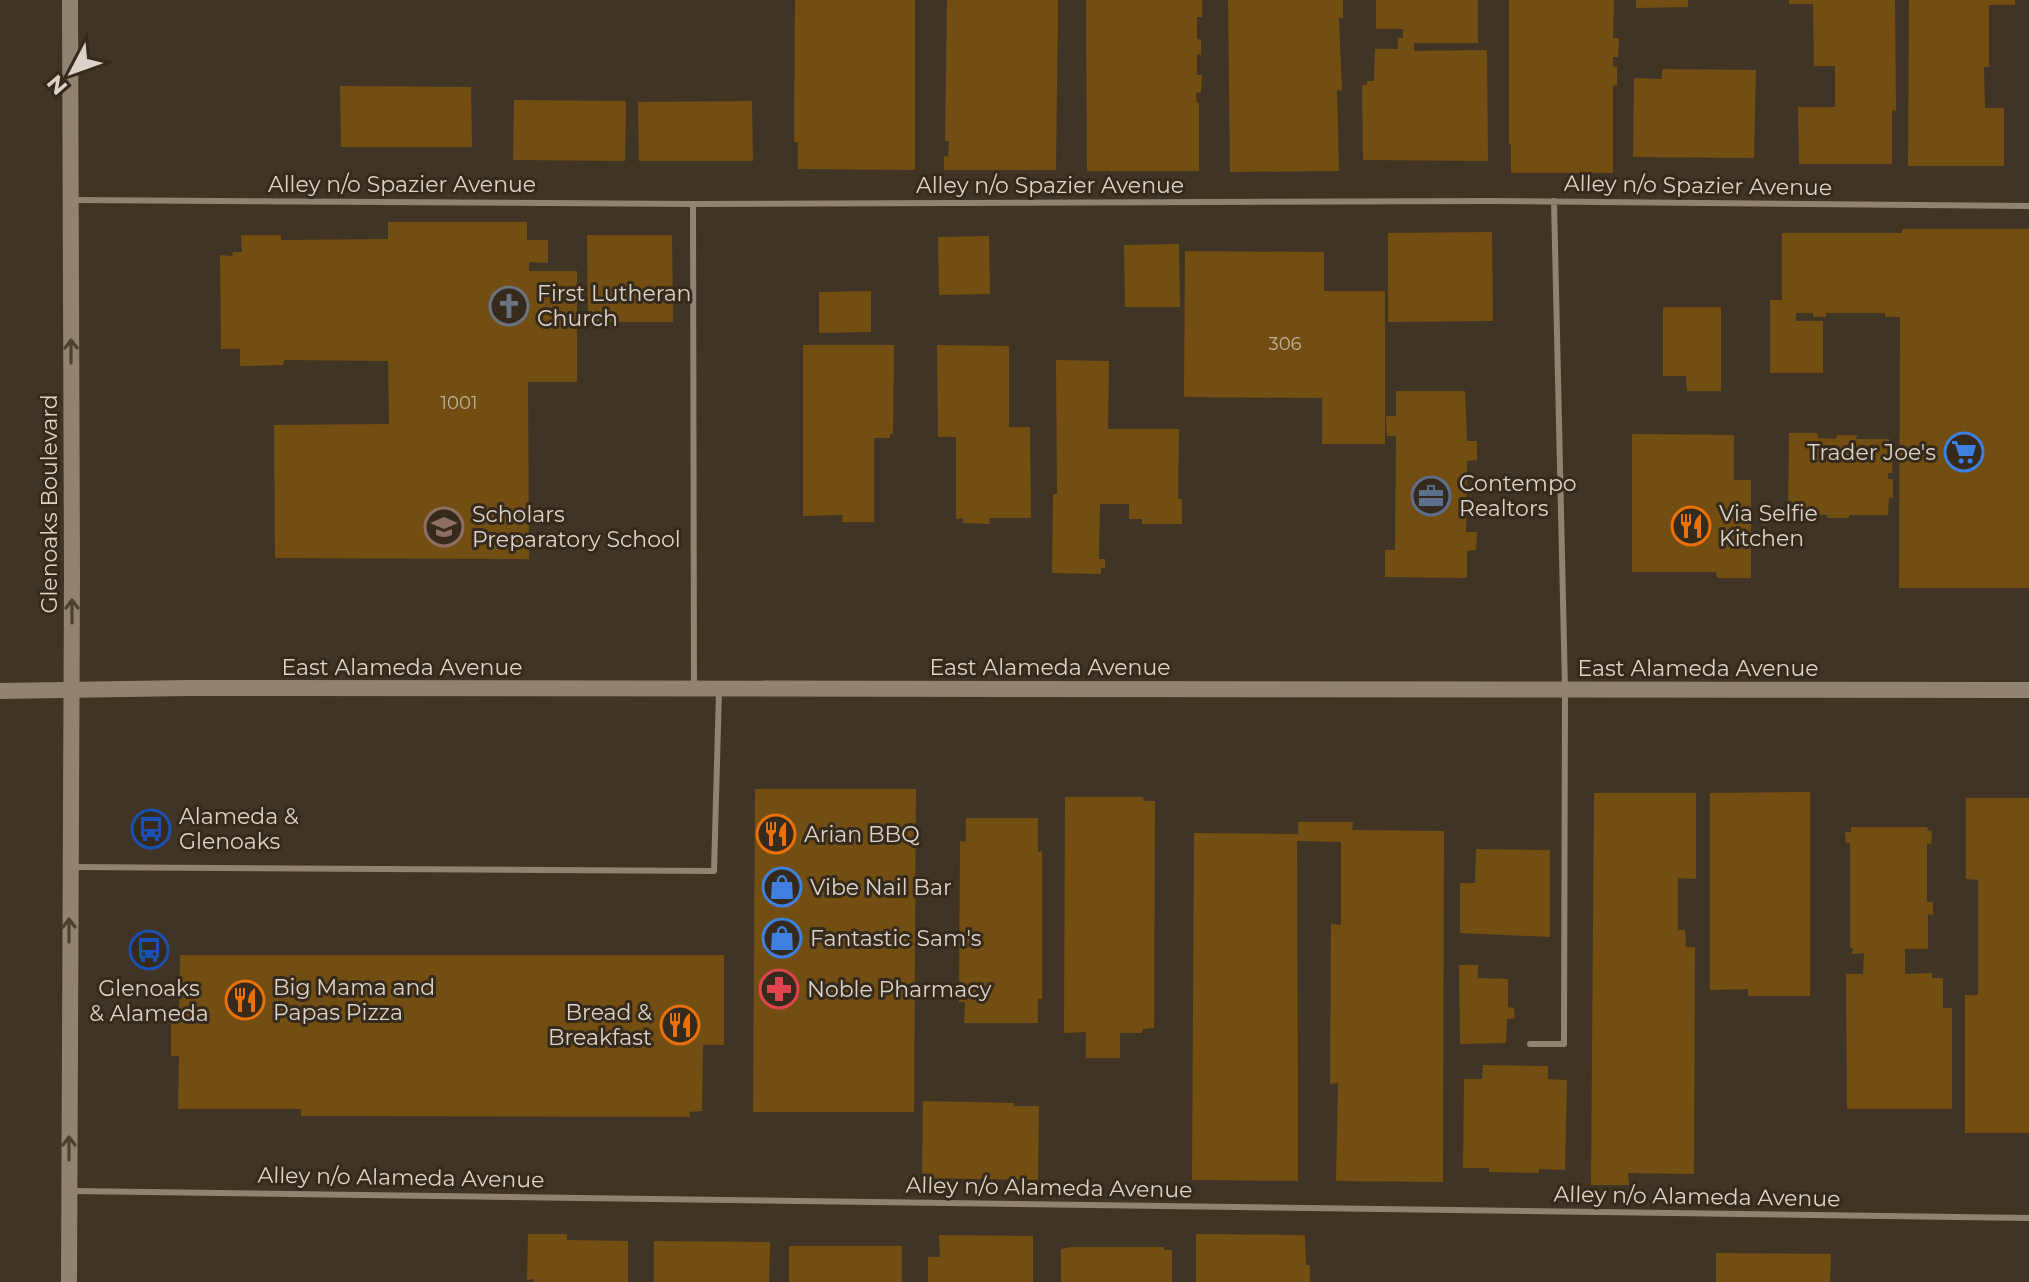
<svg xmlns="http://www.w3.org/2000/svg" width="2029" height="1282" font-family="Montserrat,sans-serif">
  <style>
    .building { fill: #734e13 }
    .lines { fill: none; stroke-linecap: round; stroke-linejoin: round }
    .service { stroke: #918372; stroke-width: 6 }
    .secondary { stroke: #918372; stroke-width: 16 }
    .oneway { stroke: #4c4031 }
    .labels { text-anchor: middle; stroke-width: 6; stroke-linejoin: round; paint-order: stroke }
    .number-label { font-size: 18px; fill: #c1b29c }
    .street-label { font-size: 22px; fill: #dbd3ca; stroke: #352a1b }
    .poi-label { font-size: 22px; fill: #dbd3ca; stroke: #352a1b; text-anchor: start }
  </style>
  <rect width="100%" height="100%" fill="#403425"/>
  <!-- building -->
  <path class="building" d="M 795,0 L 915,0 L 915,170 L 798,169 L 798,142 L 794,142 Z
    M 947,0 L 1058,0 L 1056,170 L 944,170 L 944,156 L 948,157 L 949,141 L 945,141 Z
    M 1086,0 L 1202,0 L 1202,17 L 1197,17 L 1197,39 L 1201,40 L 1201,55 L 1197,54 L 1197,75 L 1202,75 L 1201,92 L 1196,93 L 1197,103 L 1199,103 L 1199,171 L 1087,171 Z
    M 1228,0 L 1343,0 L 1343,18 L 1339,18 L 1342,91 L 1337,90 L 1339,171 L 1230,172 Z
    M 1376,0 L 1478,0 L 1478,43 L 1414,43 L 1414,51 L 1487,50 L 1488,161 L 1363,160 L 1362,85 L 1367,85 L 1367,81 L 1374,81 L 1375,49 L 1398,49 L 1398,38 L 1403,38 L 1403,29 L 1376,29 Z
    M 1509,0 L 1614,0 L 1613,38 L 1619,38 L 1618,57 L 1613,57 L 1613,67 L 1617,66 L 1617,86 L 1613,85 L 1613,173 L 1511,173 L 1511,144 L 1509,144 Z
    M 1636,0 L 1688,0 L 1688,7 L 1636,8 Z
    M 1789,0 L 1895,0 L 1896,111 L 1892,110 L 1892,164 L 1799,164 L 1798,107 L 1835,107 L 1835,66 L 1814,66 L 1813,4 L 1789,4 Z
    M 1909,0 L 2015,0 L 2015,5 L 1989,5 L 1989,67 L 1984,67 L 1985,108 L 2004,108 L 2004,166 L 1908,166 Z
    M 1662,69 L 1756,70 L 1754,158 L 1633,157 L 1634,78 L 1662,79 Z
    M 340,86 L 471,87 L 472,147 L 341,147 Z
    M 514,100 L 626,101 L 625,161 L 513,160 Z
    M 752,101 L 753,161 L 639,161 L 638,102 Z
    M 388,222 L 527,222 L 527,240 L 548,240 L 548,263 L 529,262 L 529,271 L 577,271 L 577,382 L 528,382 L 529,559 L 275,558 L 274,425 L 389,424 L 388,361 L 284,360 L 283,365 L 240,366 L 240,349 L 221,349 L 220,255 L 232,256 L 233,252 L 242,252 L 241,235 L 281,235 L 281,240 L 388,239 Z
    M 1902,229 L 2029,229 L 2029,588 L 1899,588 L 1900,317 L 1885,317 L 1885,313 L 1826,313 L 1826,317 L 1813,317 L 1813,313 L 1796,313 L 1796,321 L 1823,321 L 1823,373 L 1770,373 L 1770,300 L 1782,300 L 1782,233 L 1902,233 Z
    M 1492,232 L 1493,321 L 1388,322 L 1388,233 Z
    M 587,235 L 672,235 L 673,322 L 588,322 Z
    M 989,236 L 990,294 L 939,295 L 938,237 Z
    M 1179,244 L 1180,307 L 1125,307 L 1124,245 Z
    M 1185,251 L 1324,252 L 1324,291 L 1385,291 L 1385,444 L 1322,444 L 1322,398 L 1184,397 Z
    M 871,291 L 871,332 L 819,333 L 819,292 Z
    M 1663,307 L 1721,307 L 1721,391 L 1687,391 L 1686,376 L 1663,376 Z
    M 803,345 L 894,345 L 893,434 L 890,434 L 890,438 L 874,438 L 874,522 L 842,522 L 843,515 L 803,516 Z
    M 937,345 L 1009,346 L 1009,427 L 1030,427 L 1031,518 L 989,518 L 990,524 L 963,523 L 963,518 L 956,519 L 956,437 L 938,437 Z
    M 1056,360 L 1109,361 L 1108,429 L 1179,429 L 1178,499 L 1182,499 L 1182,524 L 1142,524 L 1142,519 L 1129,519 L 1129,504 L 1100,504 L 1099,559 L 1105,559 L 1105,568 L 1101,568 L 1101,574 L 1052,573 L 1053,494 L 1057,494 Z
    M 1396,391 L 1465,391 L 1467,441 L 1477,441 L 1477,460 L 1467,461 L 1466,532 L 1477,532 L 1476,550 L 1467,551 L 1467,578 L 1385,577 L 1385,550 L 1395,550 L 1396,436 L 1387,436 L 1386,416 L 1396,416 Z
    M 1789,433 L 1817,433 L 1818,438 L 1836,439 L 1837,435 L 1857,435 L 1856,439 L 1889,439 L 1888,448 L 1893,447 L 1892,473 L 1888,473 L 1888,479 L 1893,479 L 1893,498 L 1889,497 L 1888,515 L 1849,515 L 1849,518 L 1827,518 L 1827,515 L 1788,514 Z
    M 1632,434 L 1734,435 L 1734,480 L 1751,480 L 1751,578 L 1717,578 L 1716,572 L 1632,572 Z
    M 755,789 L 916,789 L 914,1112 L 753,1112 Z
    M 1810,792 L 1810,996 L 1748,996 L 1748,989 L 1710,990 L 1710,793 Z
    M 1594,793 L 1696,793 L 1696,879 L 1678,878 L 1678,930 L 1685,930 L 1686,947 L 1695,947 L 1694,1174 L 1628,1173 L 1629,1185 L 1591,1185 Z
    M 1065,797 L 1143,797 L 1144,801 L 1155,801 L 1154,1028 L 1143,1029 L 1142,1033 L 1120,1033 L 1120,1058 L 1086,1058 L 1086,1032 L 1064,1033 Z
    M 1966,798 L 2029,798 L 2029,1133 L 1965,1133 L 1965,995 L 1978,995 L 1978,880 L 1966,879 Z
    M 966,818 L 1038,818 L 1038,852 L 1042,851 L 1042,999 L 1038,999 L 1038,1023 L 964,1023 L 965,1002 L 959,1002 L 960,841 L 966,842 Z
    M 1298,822 L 1353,822 L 1352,830 L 1444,831 L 1443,1182 L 1336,1181 L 1338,1083 L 1330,1084 L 1331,924 L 1341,925 L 1341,842 L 1297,841 L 1298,1181 L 1192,1180 L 1194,833 L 1298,834 Z
    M 1851,827 L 1928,827 L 1927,830 L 1932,831 L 1931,844 L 1927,843 L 1927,902 L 1933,902 L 1933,915 L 1928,914 L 1928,949 L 1905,949 L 1905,974 L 1932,973 L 1932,978 L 1943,978 L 1943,1008 L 1952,1008 L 1952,1109 L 1847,1109 L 1846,974 L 1863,974 L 1864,953 L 1852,954 L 1853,948 L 1850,948 L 1850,843 L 1846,843 L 1845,832 L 1851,832 Z
    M 1476,849 L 1550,850 L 1550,937 L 1460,933 L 1460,883 L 1475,883 Z
    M 180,955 L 724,955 L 724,1045 L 703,1045 L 702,1111 L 689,1112 L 690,1117 L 301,1116 L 301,1109 L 178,1109 L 179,1056 L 171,1056 L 171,1020 L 179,1020 Z
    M 1459,965 L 1478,965 L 1478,978 L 1508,979 L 1508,1007 L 1514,1008 L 1515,1018 L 1507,1019 L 1506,1043 L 1460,1044 Z
    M 1483,1065 L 1548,1066 L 1548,1079 L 1567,1080 L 1565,1170 L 1539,1169 L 1539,1173 L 1489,1172 L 1489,1168 L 1463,1168 L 1464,1079 L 1482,1079 Z
    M 923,1101 L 1014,1103 L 1014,1106 L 1039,1106 L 1038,1180 L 922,1178 Z
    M 528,1234 L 567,1234 L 567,1240 L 628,1241 L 628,1282 L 534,1282 L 534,1279 L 527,1280 Z
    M 1196,1234 L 1305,1235 L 1306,1265 L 1310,1265 L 1310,1282 L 1196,1282 Z
    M 939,1235 L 1033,1236 L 1033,1282 L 928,1282 L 928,1257 L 940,1257 Z
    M 654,1241 L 770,1242 L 769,1282 L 654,1282 Z
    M 789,1246 L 902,1246 L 902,1282 L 789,1282 Z
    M 1071,1247 L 1164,1247 L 1164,1250 L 1172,1250 L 1172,1282 L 1061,1282 L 1061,1249 Z
    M 1716,1253 L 1831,1254 L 1830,1282 L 1716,1282 Z"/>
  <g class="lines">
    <!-- service -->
    <path class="service" d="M 73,200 L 693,204 L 1491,201 L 2029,206
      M 693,204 L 694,685
      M 73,867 L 714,871 L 719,691
      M 1530,1044 L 1564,1044 L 1565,689 L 1554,201
      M 73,1191 L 2029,1218"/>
    <!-- secondary -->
    <path class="secondary" d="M 0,691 L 188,688 L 2029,690
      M 69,1282 L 72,577 L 70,0"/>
  </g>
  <!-- one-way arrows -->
  <defs><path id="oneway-shaft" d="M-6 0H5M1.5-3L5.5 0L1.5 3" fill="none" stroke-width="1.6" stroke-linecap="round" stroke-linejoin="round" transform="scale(2)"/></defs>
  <g class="oneway">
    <use href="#oneway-shaft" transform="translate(71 351) rotate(-90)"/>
    <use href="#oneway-shaft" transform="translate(72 611) rotate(-90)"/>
    <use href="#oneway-shaft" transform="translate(69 930) rotate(-90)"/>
    <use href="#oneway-shaft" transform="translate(69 1148) rotate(-90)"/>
  </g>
  <!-- icons -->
  <defs>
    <g id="church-ring" transform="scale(2)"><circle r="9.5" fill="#352a1b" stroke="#6b7280" stroke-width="1.5"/><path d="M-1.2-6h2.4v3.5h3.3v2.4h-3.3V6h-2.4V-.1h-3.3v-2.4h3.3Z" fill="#6b7280"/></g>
    <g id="supermarket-ring" transform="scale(2)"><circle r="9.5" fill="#352a1b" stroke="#3f7fe0" stroke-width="1.5"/><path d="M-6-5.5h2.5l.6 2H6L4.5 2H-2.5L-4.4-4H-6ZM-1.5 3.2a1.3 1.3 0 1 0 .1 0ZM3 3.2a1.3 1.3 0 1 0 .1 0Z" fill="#3f7fe0"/></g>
    <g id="office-ring" transform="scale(2)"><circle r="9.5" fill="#352a1b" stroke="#5c6f8a" stroke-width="1.5"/><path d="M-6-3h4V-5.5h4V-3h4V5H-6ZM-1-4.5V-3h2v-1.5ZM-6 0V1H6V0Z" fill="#5c6f8a"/></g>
    <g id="restaurant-ring" transform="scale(2)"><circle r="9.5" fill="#352a1b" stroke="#e8710a" stroke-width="1.5"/><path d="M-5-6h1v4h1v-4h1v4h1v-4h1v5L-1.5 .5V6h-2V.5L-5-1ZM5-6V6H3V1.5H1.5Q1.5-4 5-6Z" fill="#e8710a"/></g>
    <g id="school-ring" transform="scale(2)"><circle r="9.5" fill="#352a1b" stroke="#8d6e63" stroke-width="1.5"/><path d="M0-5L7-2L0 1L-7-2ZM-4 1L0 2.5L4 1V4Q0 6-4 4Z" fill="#8d6e63"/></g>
    <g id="bus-ring" transform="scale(2)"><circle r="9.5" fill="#352a1b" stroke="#1a4fb4" stroke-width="1.5"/><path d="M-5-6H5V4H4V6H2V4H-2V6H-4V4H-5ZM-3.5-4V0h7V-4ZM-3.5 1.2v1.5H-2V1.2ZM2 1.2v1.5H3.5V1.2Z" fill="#1a4fb4"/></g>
    <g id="shop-ring" transform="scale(2)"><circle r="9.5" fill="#352a1b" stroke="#3f7fe0" stroke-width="1.5"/><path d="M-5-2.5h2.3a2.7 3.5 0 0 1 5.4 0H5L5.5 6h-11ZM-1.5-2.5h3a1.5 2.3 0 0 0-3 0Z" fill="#3f7fe0"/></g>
    <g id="pharmacy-ring" transform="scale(2)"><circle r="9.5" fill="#352a1b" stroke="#e0444e" stroke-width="1.5"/><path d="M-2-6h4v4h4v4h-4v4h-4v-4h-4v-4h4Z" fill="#e0444e"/></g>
  </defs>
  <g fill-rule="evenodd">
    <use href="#church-ring" x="509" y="306"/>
    <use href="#supermarket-ring" x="1964" y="452"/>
    <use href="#office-ring" x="1431" y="496"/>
    <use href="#restaurant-ring" x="1691" y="526"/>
    <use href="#school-ring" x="444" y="527"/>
    <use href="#bus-ring" x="151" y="829"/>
    <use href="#restaurant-ring" x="776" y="834"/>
    <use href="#shop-ring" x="782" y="887"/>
    <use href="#shop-ring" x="782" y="938"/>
    <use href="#bus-ring" x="149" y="950"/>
    <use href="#pharmacy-ring" x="779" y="989"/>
    <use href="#restaurant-ring" x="245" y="1000"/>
    <use href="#restaurant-ring" x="680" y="1025"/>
  </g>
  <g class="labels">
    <!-- number labels -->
    <g class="number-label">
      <text x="1285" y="350">306</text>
      <text x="459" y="409">1001</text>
    </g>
    <!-- street labels -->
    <g class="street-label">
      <text x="402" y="192">Alley n/o Spazier Avenue</text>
      <text x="1050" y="193">Alley n/o Spazier Avenue</text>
      <text transform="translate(1698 185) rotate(1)" y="8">Alley n/o Spazier Avenue</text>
      <text transform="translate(49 504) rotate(-90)" y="8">Glenoaks Boulevard</text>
      <text x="402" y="675">East Alameda Avenue</text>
      <text x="1050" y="675">East Alameda Avenue</text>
      <text x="1698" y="676">East Alameda Avenue</text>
      <text transform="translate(401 1177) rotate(1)" y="8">Alley n/o Alameda Avenue</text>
      <text transform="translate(1049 1187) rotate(1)" y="8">Alley n/o Alameda Avenue</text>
      <text transform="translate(1697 1196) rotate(1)" y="8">Alley n/o Alameda Avenue</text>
    </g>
    <!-- poi labels -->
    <g class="poi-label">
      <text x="537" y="301">First Lutheran<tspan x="537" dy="25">Church</tspan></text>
      <text x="1936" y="460" text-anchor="end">Trader Joe's</text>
      <text x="1459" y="491">Contempo<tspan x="1459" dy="25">Realtors</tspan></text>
      <text x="1719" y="521">Via Selfie<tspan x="1719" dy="25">Kitchen</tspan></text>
      <text x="472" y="522">Scholars<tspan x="472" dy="25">Preparatory School</tspan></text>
      <text x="179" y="824">Alameda &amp;<tspan x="179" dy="25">Glenoaks</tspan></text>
      <text x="804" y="842">Arian BBQ</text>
      <text x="810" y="895">Vibe Nail Bar</text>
      <text x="810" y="946">Fantastic Sam's</text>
      <text x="273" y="995">Big Mama and<tspan x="273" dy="25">Papas Pizza</tspan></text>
      <text x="149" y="996" text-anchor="middle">Glenoaks<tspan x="149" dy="25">&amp; Alameda</tspan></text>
      <text x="807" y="997">Noble Pharmacy</text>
      <text x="652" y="1020" text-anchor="end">Bread &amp;<tspan x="652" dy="25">Breakfast</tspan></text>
    </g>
  </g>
  <!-- north arrow -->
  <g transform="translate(72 72) rotate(229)" stroke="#352a1b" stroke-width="6" paint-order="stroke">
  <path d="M0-6L14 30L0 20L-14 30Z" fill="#dbd3ca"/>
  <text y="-12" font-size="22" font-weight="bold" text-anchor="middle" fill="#dbd3ca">N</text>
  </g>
</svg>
